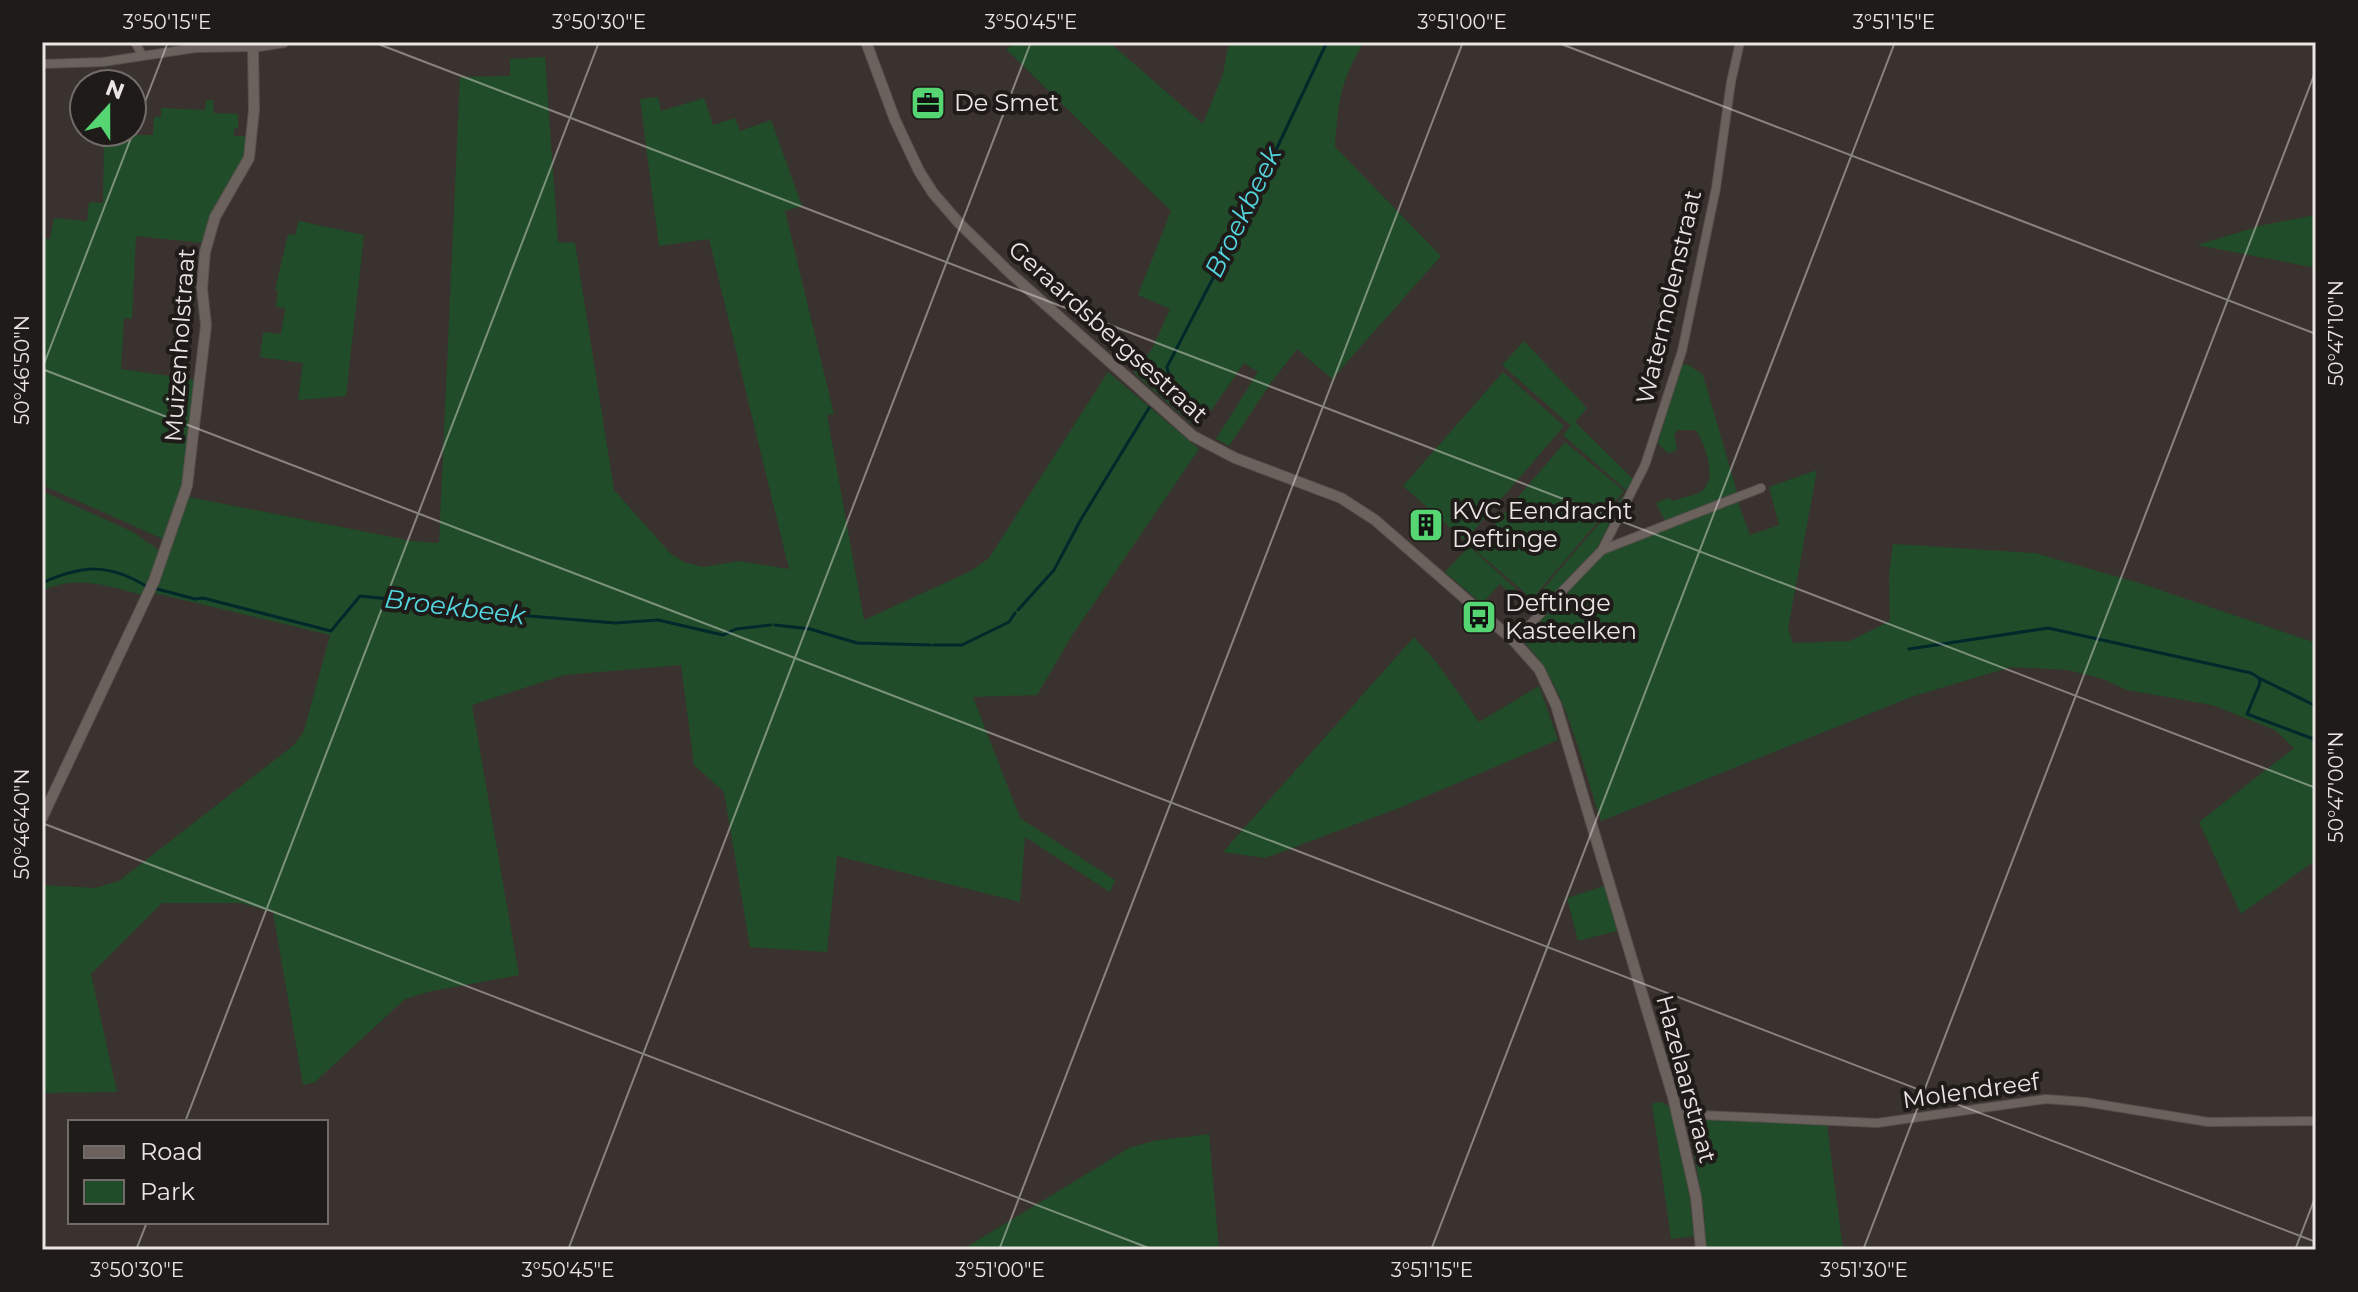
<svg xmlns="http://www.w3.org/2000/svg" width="2358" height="1292" font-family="Montserrat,sans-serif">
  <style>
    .green { fill: #204c29 }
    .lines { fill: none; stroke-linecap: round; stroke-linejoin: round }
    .stream { stroke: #00292c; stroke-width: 3 }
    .minor-casing { stroke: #564f4c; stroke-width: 10 }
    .tertiary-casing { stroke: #564f4c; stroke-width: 12 }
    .minor { stroke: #6b625e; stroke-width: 8 }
    .tertiary { stroke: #6b625e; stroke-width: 10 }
    .ticks { fill: none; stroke: #ebe6e3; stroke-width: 2; stroke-opacity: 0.45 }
    .labels { text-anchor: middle; stroke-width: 8; stroke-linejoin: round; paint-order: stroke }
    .poi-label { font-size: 24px; fill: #ebe6e3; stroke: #1f1b19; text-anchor: start }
    .street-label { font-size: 24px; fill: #ebe6e3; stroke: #1f1b19 }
    .water-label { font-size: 26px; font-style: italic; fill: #54d6e0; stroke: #1f1b19 }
    .neatline { fill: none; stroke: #ebe6e3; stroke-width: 3 }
    .ticks-label { font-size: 20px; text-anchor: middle; fill: #ebe6e3 }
  </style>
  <rect width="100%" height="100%" fill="#3a322e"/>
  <!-- green -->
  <path class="green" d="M 1018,42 L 1109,42 L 1203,124 L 1223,74 L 1229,42 L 1364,42 C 1340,81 1338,103 1335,147 L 1441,256 L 1332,379 L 1297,349 L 1270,384 L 1229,446 L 1216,439 L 1258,372 L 1244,363 L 1211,411 L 1206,407 L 1194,426 L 1134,373 L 1153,347 L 1170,309 L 1138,295 L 1171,211 L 1006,49 Z
    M 545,57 L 558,242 L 575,243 L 614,490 L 671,554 L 684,562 L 703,567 L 739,561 L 789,569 L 709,239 L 659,246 L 640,99 L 658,97 L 661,111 L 704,98 L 713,125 L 735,118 L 740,131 L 771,120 L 802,206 L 785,211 L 834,414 L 827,415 L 864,620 L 971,571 L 989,558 L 1108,372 L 1199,449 L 1073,634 L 1037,695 L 973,697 L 1020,818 L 1115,880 L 1110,892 L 1025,837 L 1020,902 L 837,856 L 827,952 L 750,947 L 724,792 L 694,765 L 681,665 L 564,675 L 472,705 L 519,975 L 432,991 L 405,999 L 315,1082 L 303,1085 L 273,912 L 241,903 L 162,903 L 91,974 L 117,1092 L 42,1093 L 42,934 L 44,932 L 42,928 L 42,885 L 95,888 L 119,881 L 294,745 L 304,731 L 330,635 L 154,593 L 189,497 L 412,541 L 439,543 L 460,77 L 510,76 L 510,59 Z
    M 206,100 L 213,100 L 214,113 L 238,114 L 238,128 L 234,129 L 234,136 L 248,136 L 243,163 L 203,243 L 136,236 L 132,319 L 124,318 L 121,369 L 198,380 L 182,491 L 165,540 L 42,485 L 42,238 L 50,239 L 54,218 L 87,221 L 89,202 L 103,203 L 104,135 L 153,135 L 154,117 L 161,117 L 161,108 L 205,110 Z
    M 2316,215 L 2316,268 L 2197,245 L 2263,225 Z
    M 299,221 L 364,235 L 346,396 L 298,400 L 303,363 L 260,357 L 263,332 L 281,334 L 285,308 L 276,307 L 278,291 L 275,290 L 288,234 L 295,235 Z
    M 1524,341 L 1587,408 L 1575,422 L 1633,479 L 1597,548 L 1534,615 L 1500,584 L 1482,604 L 1445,572 L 1469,546 L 1531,603 L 1627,491 L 1563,435 L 1571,426 L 1502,365 Z
    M 1682,364 L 1689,365 L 1703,375 L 1737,492 L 1665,521 L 1656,503 L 1668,498 L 1673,501 C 1681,497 1696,496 1703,490 C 1718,477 1704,443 1696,430 L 1678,430 L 1674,435 L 1677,448 L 1674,452 L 1667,453 L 1658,443 Z
    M 1503,372 L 1564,426 L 1465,541 L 1403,486 Z
    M 1565,442 L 1624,491 L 1532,599 L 1474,549 Z
    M 1817,470 L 1788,629 L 1793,643 L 1850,641 L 1890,621 L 1889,574 L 1893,544 L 2035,553 L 2139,583 L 2316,643 L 2316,860 L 2241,914 L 2199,822 L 2294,748 L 2275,730 L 2212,705 L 2127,690 L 2103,679 L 2068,670 L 2011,667 L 1911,697 L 1601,821 C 1583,767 1565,681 1524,642 L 1526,636 L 1605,553 L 1737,500 L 1750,535 L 1779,525 L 1769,487 Z
    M 42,491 L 133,532 L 160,551 L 143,595 C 108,586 76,574 42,591 Z
    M 1414,637 L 1437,663 L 1479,722 L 1539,686 L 1558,740 L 1399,808 L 1265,858 L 1223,852 Z
    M 1604,886 L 1617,931 L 1578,941 L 1567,898 Z
    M 1661,1102 L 1672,1108 L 1687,1176 L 1694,1236 L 1671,1239 L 1652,1103 Z
    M 1688,1119 L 1827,1125 L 1843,1250 L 1706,1250 L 1704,1212 Z
    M 1209,1134 L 1219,1250 L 962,1250 L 1129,1148 L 1153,1141 Z"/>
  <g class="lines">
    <!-- stream -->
    <path class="stream" d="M 1166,384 L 1169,377 L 1167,367 L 1241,224 L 1327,42
      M 42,583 C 82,565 108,563 146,586
      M 157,589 L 195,599 L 203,598 L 331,631 L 360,596 L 477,608 L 517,615 L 615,623 L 658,620 L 723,635 L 736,629 L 771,625
      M 1018,610 L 1054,570 L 1080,521 L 1149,408
      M 775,625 L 810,629 L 857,643 L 931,645
      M 934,645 L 962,645 L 1009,622 L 1015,613
      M 1909,649 L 2048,628 L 2251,673 L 2259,678 L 2260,683 L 2247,714 L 2316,740
      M 2259,678 L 2316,706"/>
    <!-- minor casing -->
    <g class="minor-casing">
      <path id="minor" d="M 135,42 L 142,55
        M 42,64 L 103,62 L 195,48 L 253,47
        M 1602,550 L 1645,465 L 1682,351 L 1716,188 L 1731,82 L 1740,42
        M 1514,641 L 1602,550 L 1761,488
        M 1678,1114 L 1877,1123 L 2046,1099 L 2085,1102 L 2208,1122 L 2316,1121"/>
    </g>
    <!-- tertiary casing -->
    <g class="tertiary-casing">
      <path id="tertiary" d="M 866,42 L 895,120 L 919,171 L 933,193 L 959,223 L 1009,272 L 1193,436 L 1235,458 L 1341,498 L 1375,520 L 1514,641 L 1539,669 L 1556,705 L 1673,1097 L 1696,1197 L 1701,1250
        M 42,818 L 154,581 L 187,486 L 206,325 L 202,288 L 205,252 L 215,217 L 249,158 L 254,110 L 253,47 L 284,42"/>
    </g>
    <!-- minor -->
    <use href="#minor" class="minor"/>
    <!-- tertiary -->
    <use href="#tertiary" class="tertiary"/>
  </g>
  <!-- ticks -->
  <path class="ticks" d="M 373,42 L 2316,788M 1556,42 L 2316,334M 42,369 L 168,42M 42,369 L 2316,1242M 42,823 L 1154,1250M 185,1122 L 599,42M 136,1250 L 147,1222M 568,1250 L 1031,42M 999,1250 L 1463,42M 1431,1250 L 1895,42M 1863,1250 L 2316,70M 2295,1250 L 2316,1195"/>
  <!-- icons -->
  <defs>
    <g id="office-square" transform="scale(1.8)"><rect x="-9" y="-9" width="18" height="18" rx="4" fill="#55d672" stroke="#1f1b19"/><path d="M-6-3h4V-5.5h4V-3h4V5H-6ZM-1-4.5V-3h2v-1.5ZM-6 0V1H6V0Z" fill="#111"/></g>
    <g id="building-square" transform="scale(1.8)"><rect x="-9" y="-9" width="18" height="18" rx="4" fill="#55d672" stroke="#1f1b19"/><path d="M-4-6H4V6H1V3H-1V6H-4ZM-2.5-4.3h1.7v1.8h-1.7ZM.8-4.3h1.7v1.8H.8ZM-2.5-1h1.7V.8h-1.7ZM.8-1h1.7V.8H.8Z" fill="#111"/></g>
    <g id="bus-square" transform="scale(1.8)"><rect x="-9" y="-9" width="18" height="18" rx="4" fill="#55d672" stroke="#1f1b19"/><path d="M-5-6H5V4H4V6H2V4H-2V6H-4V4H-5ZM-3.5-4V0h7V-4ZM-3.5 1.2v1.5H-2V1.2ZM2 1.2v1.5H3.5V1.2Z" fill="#111"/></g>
  </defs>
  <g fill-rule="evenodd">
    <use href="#office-square" x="928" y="103"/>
    <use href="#building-square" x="1426" y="525"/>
    <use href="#bus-square" x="1479" y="617"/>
  </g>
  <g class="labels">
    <!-- poi labels -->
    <g class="poi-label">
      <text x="954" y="111">De Smet</text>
      <text x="1452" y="519">KVC Eendracht<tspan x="1452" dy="28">Deftinge</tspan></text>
      <text x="1505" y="611">Deftinge<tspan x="1505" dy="28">Kasteelken</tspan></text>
    </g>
    <!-- street labels -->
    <g class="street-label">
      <text transform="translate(1669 297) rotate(-77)" y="8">Watermolenstraat</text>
      <text transform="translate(1108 332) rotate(42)" y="8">Geraardsbergsestraat</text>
      <text transform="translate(180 345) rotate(-86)" y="8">Muizenholstraat</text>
      <text transform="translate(1686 1079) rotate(75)" y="8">Hazelaarstraat</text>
      <text transform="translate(1971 1091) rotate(-8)" y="8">Molendreef</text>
    </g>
    <!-- water labels -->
    <g class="water-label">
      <text transform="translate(1243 212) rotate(-64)" y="9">Broekbeek</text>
      <text transform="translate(455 607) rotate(7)" y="9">Broekbeek</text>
    </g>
  </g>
  <!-- border -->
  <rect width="2358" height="1292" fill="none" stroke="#1f1b19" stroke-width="88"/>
  <!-- legend -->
  <rect x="68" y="1120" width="260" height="104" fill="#1f1b19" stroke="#716c6a" stroke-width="2"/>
  <rect x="84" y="1146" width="40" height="12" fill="#6b625e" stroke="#716c6a" stroke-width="2"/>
  <text x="140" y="1160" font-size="24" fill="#ebe6e3">Road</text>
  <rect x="84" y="1180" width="40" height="24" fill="#204c29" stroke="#716c6a" stroke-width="2"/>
  <text x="140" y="1200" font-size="24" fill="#ebe6e3">Park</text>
  <!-- north arrow -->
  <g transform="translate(108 108) rotate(21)"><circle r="38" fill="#1f1b19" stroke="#716c6a" stroke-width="2"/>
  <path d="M0-6L14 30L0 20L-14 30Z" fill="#55d672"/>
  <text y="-12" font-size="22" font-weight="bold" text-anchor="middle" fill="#ebe6e3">N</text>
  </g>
  <rect x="44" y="44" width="2270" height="1204" class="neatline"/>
  <g class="ticks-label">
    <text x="167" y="29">3°50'15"E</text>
    <text x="599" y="29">3°50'30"E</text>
    <text x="1031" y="29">3°50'45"E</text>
    <text x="1462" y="29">3°51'00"E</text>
    <text x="1894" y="29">3°51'15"E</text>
    <text transform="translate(2336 333) rotate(-90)" y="7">50°47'10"N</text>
    <text transform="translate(22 370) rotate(-90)" y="7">50°46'50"N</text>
    <text transform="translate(2336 787) rotate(-90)" y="7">50°47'00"N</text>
    <text transform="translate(22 824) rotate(-90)" y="7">50°46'40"N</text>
    <text x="137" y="1277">3°50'30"E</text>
    <text x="568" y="1277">3°50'45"E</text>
    <text x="1000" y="1277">3°51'00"E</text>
    <text x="1432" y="1277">3°51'15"E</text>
    <text x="1864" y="1277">3°51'30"E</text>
  </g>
</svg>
